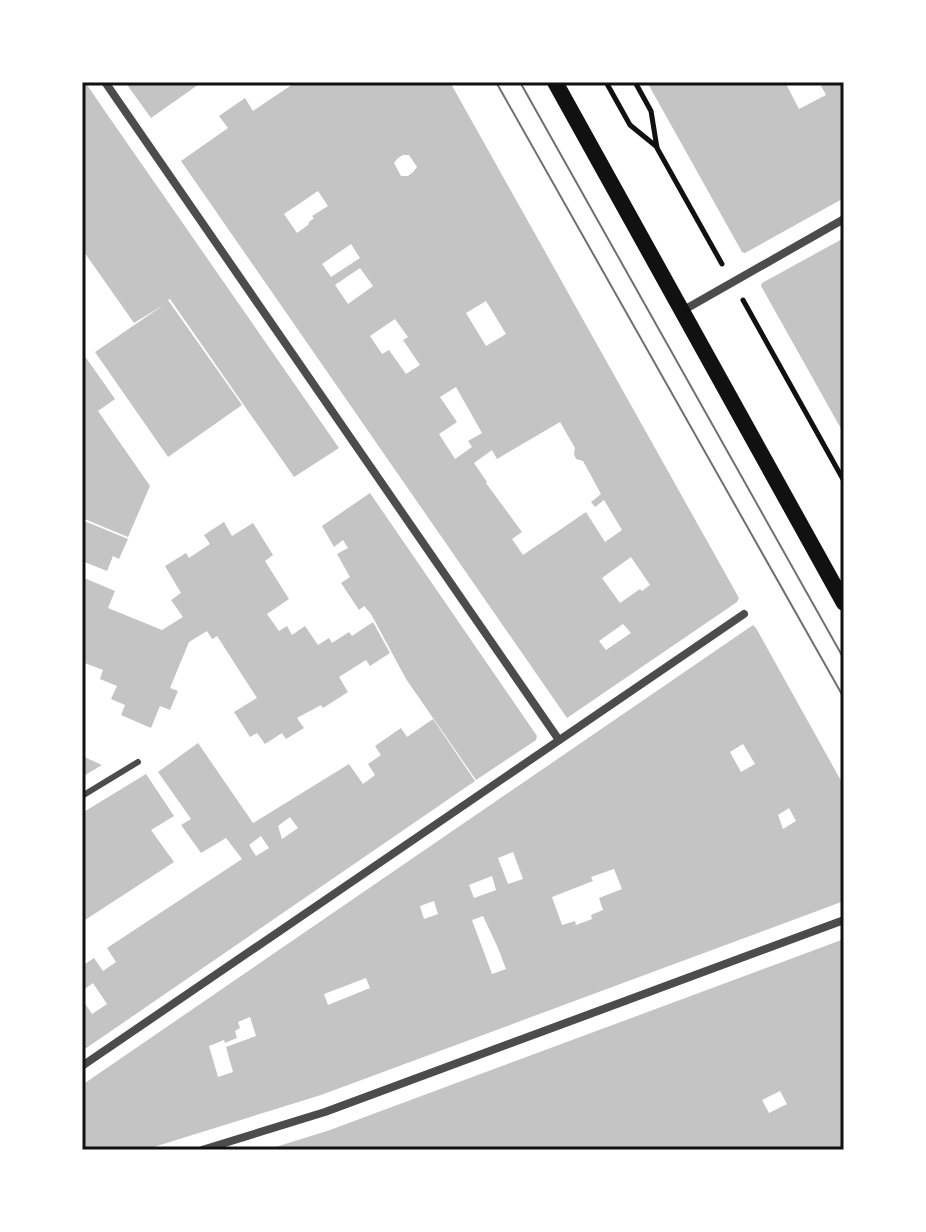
<svg xmlns="http://www.w3.org/2000/svg" width="926" height="1232" font-family="'Fira Sans Condensed',sans-serif">
  <style>
    .building { fill: #c4c4c4; fill-rule: evenodd }
    .lines { fill: none; stroke-linecap: round; stroke-linejoin: round }
    .path { stroke: #111; stroke-width: 5 }
    .service { stroke: #4c4c4c; stroke-width: 6 }
    .minor { stroke: #4c4c4c; stroke-width: 8 }
    .secondary { stroke: #111; stroke-width: 16 }
    .tram { stroke: #707070; stroke-width: 2 }
    .neatline { fill: none; stroke: #111; stroke-width: 3 }
  </style>
  <rect width="100%" height="100%" fill="#fff"/>
  <!-- building -->
  <path class="building" d="M 82,82 L 85,82 L 109,117 L 339,448 L 294,477 L 170,299 L 168,300 L 242,405 L 168,457 L 95,352 L 165,304 L 134,323 L 82,249 Z
    M 125,82 L 202,82 L 151,118 Z
    M 296,82 L 450,82 L 739,598 L 737,602 L 567,718 L 181,161 L 228,128 L 219,116 L 245,98 L 253,111 ZM 403,155 L 409,155 L 417,167 L 413,172 L 408,176 L 401,176 L 394,163 L 398,158 ZM 318,191 L 328,206 L 312,216 L 314,218 L 309,222 L 308,225 L 297,233 L 284,214 ZM 351,244 L 360,258 L 331,277 L 322,264 ZM 360,268 L 373,286 L 348,304 L 335,285 ZM 486,301 L 506,334 L 486,346 L 466,313 ZM 395,319 L 408,337 L 403,340 L 420,365 L 406,374 L 389,350 L 382,354 L 370,336 ZM 456,387 L 482,433 L 468,441 L 472,447 L 455,459 L 439,434 L 457,422 L 440,397 ZM 560,422 L 575,448 L 574,454 L 576,459 L 583,461 L 601,494 L 591,502 L 595,507 L 604,500 L 622,530 L 605,542 L 586,512 L 523,555 L 512,539 L 522,532 L 486,483 L 487,482 L 474,463 L 492,450 L 497,459 ZM 631,557 L 650,585 L 642,591 L 640,589 L 620,603 L 602,578 ZM 623,624 L 631,633 L 606,650 L 599,641 Z
    M 647,82 L 785,82 L 799,109 L 826,95 L 819,82 L 844,82 L 844,134 L 842,135 L 844,138 L 844,198 L 745,253 L 742,252 Z
    M 844,238 L 844,434 L 761,286 L 762,283 Z
    M 82,352 L 115,399 L 98,411 L 150,486 L 128,537 L 82,518 Z
    M 370,493 L 537,736 L 536,740 L 476,780 L 406,679 L 371,614 L 364,606 L 359,610 L 341,583 L 350,577 L 337,554 L 348,548 L 343,540 L 334,547 L 322,526 Z
    M 82,520 L 128,539 L 119,559 L 113,556 L 107,571 L 82,561 Z
    M 224,522 L 232,536 L 253,523 L 273,555 L 265,561 L 289,599 L 267,614 L 279,631 L 287,626 L 292,635 L 305,626 L 318,645 L 329,638 L 332,643 L 349,632 L 352,636 L 373,622 L 390,653 L 370,666 L 366,660 L 339,677 L 348,692 L 323,708 L 321,705 L 297,718 L 304,728 L 286,739 L 282,733 L 265,744 L 257,733 L 250,737 L 234,712 L 257,698 L 217,636 L 212,639 L 207,631 L 189,642 L 170,688 L 178,691 L 170,710 L 160,706 L 151,728 L 121,715 L 125,705 L 111,699 L 117,686 L 100,679 L 103,670 L 82,662 L 82,577 L 115,591 L 108,608 L 162,630 L 183,617 L 171,600 L 181,593 L 165,566 L 186,553 L 189,558 L 210,544 L 204,535 Z
    M 753,625 L 756,628 L 844,786 L 844,901 L 321,1095 L 144,1150 L 82,1150 L 82,1085 ZM 743,744 L 755,764 L 741,772 L 730,752 ZM 789,808 L 796,821 L 783,829 L 778,815 ZM 513,852 L 523,879 L 508,884 L 498,858 ZM 614,869 L 622,889 L 599,898 L 603,910 L 591,915 L 592,919 L 576,925 L 575,921 L 562,925 L 552,897 L 593,881 L 591,877 ZM 492,876 L 496,890 L 474,898 L 469,885 ZM 434,901 L 438,914 L 424,919 L 420,906 ZM 483,916 L 498,948 L 506,969 L 492,974 L 472,920 ZM 366,978 L 370,988 L 328,1005 L 324,994 ZM 250,1017 L 256,1036 L 226,1047 L 233,1072 L 218,1077 L 209,1046 L 224,1040 L 225,1043 L 237,1038 L 235,1031 L 240,1028 L 238,1022 Z
    M 433,719 L 475,781 L 82,1051 L 82,999 L 92,1014 L 107,1004 L 93,983 L 82,991 L 82,966 L 94,958 L 103,971 L 116,962 L 107,948 L 242,859 L 226,838 L 201,853 L 181,825 L 191,819 L 158,772 L 198,743 L 253,823 L 349,764 L 363,784 L 375,775 L 368,764 L 381,755 L 375,746 L 401,728 L 407,737 ZM 290,817 L 298,828 L 282,839 L 278,826 ZM 261,836 L 269,848 L 256,856 L 249,845 Z
    M 82,756 L 102,765 L 82,777 Z
    M 146,774 L 174,816 L 151,830 L 174,862 L 82,922 L 82,813 Z
    M 844,939 L 844,1150 L 266,1150 L 330,1130 ZM 780,1091 L 787,1104 L 769,1113 L 762,1100 Z"/>
  <g class="lines">
    <!-- path -->
    <path class="path" d="M 606,82 L 630,125 L 657,147
      M 635,82 L 651,111 L 657,148 L 722,264
      M 743,300 L 844,481"/>
    <!-- service -->
    <path class="service" d="M 82,796 L 138,762"/>
    <!-- minor -->
    <path class="minor" d="M 105,82 L 559,740
      M 682,311 L 844,219
      M 82,1066 L 744,614
      M 202,1150 L 325,1112 L 844,920"/>
    <!-- secondary -->
    <path class="secondary" d="M 555,82 L 844,603"/>
    <!-- tram -->
    <path class="tram" d="M 496,82 L 844,698
      M 520,82 L 844,659"/>
  </g>
  <!-- border -->
  <rect width="926" height="1232" fill="none" stroke="#ffffff" stroke-width="168"/>
  <rect x="84" y="84" width="758" height="1064" class="neatline"/>
</svg>
